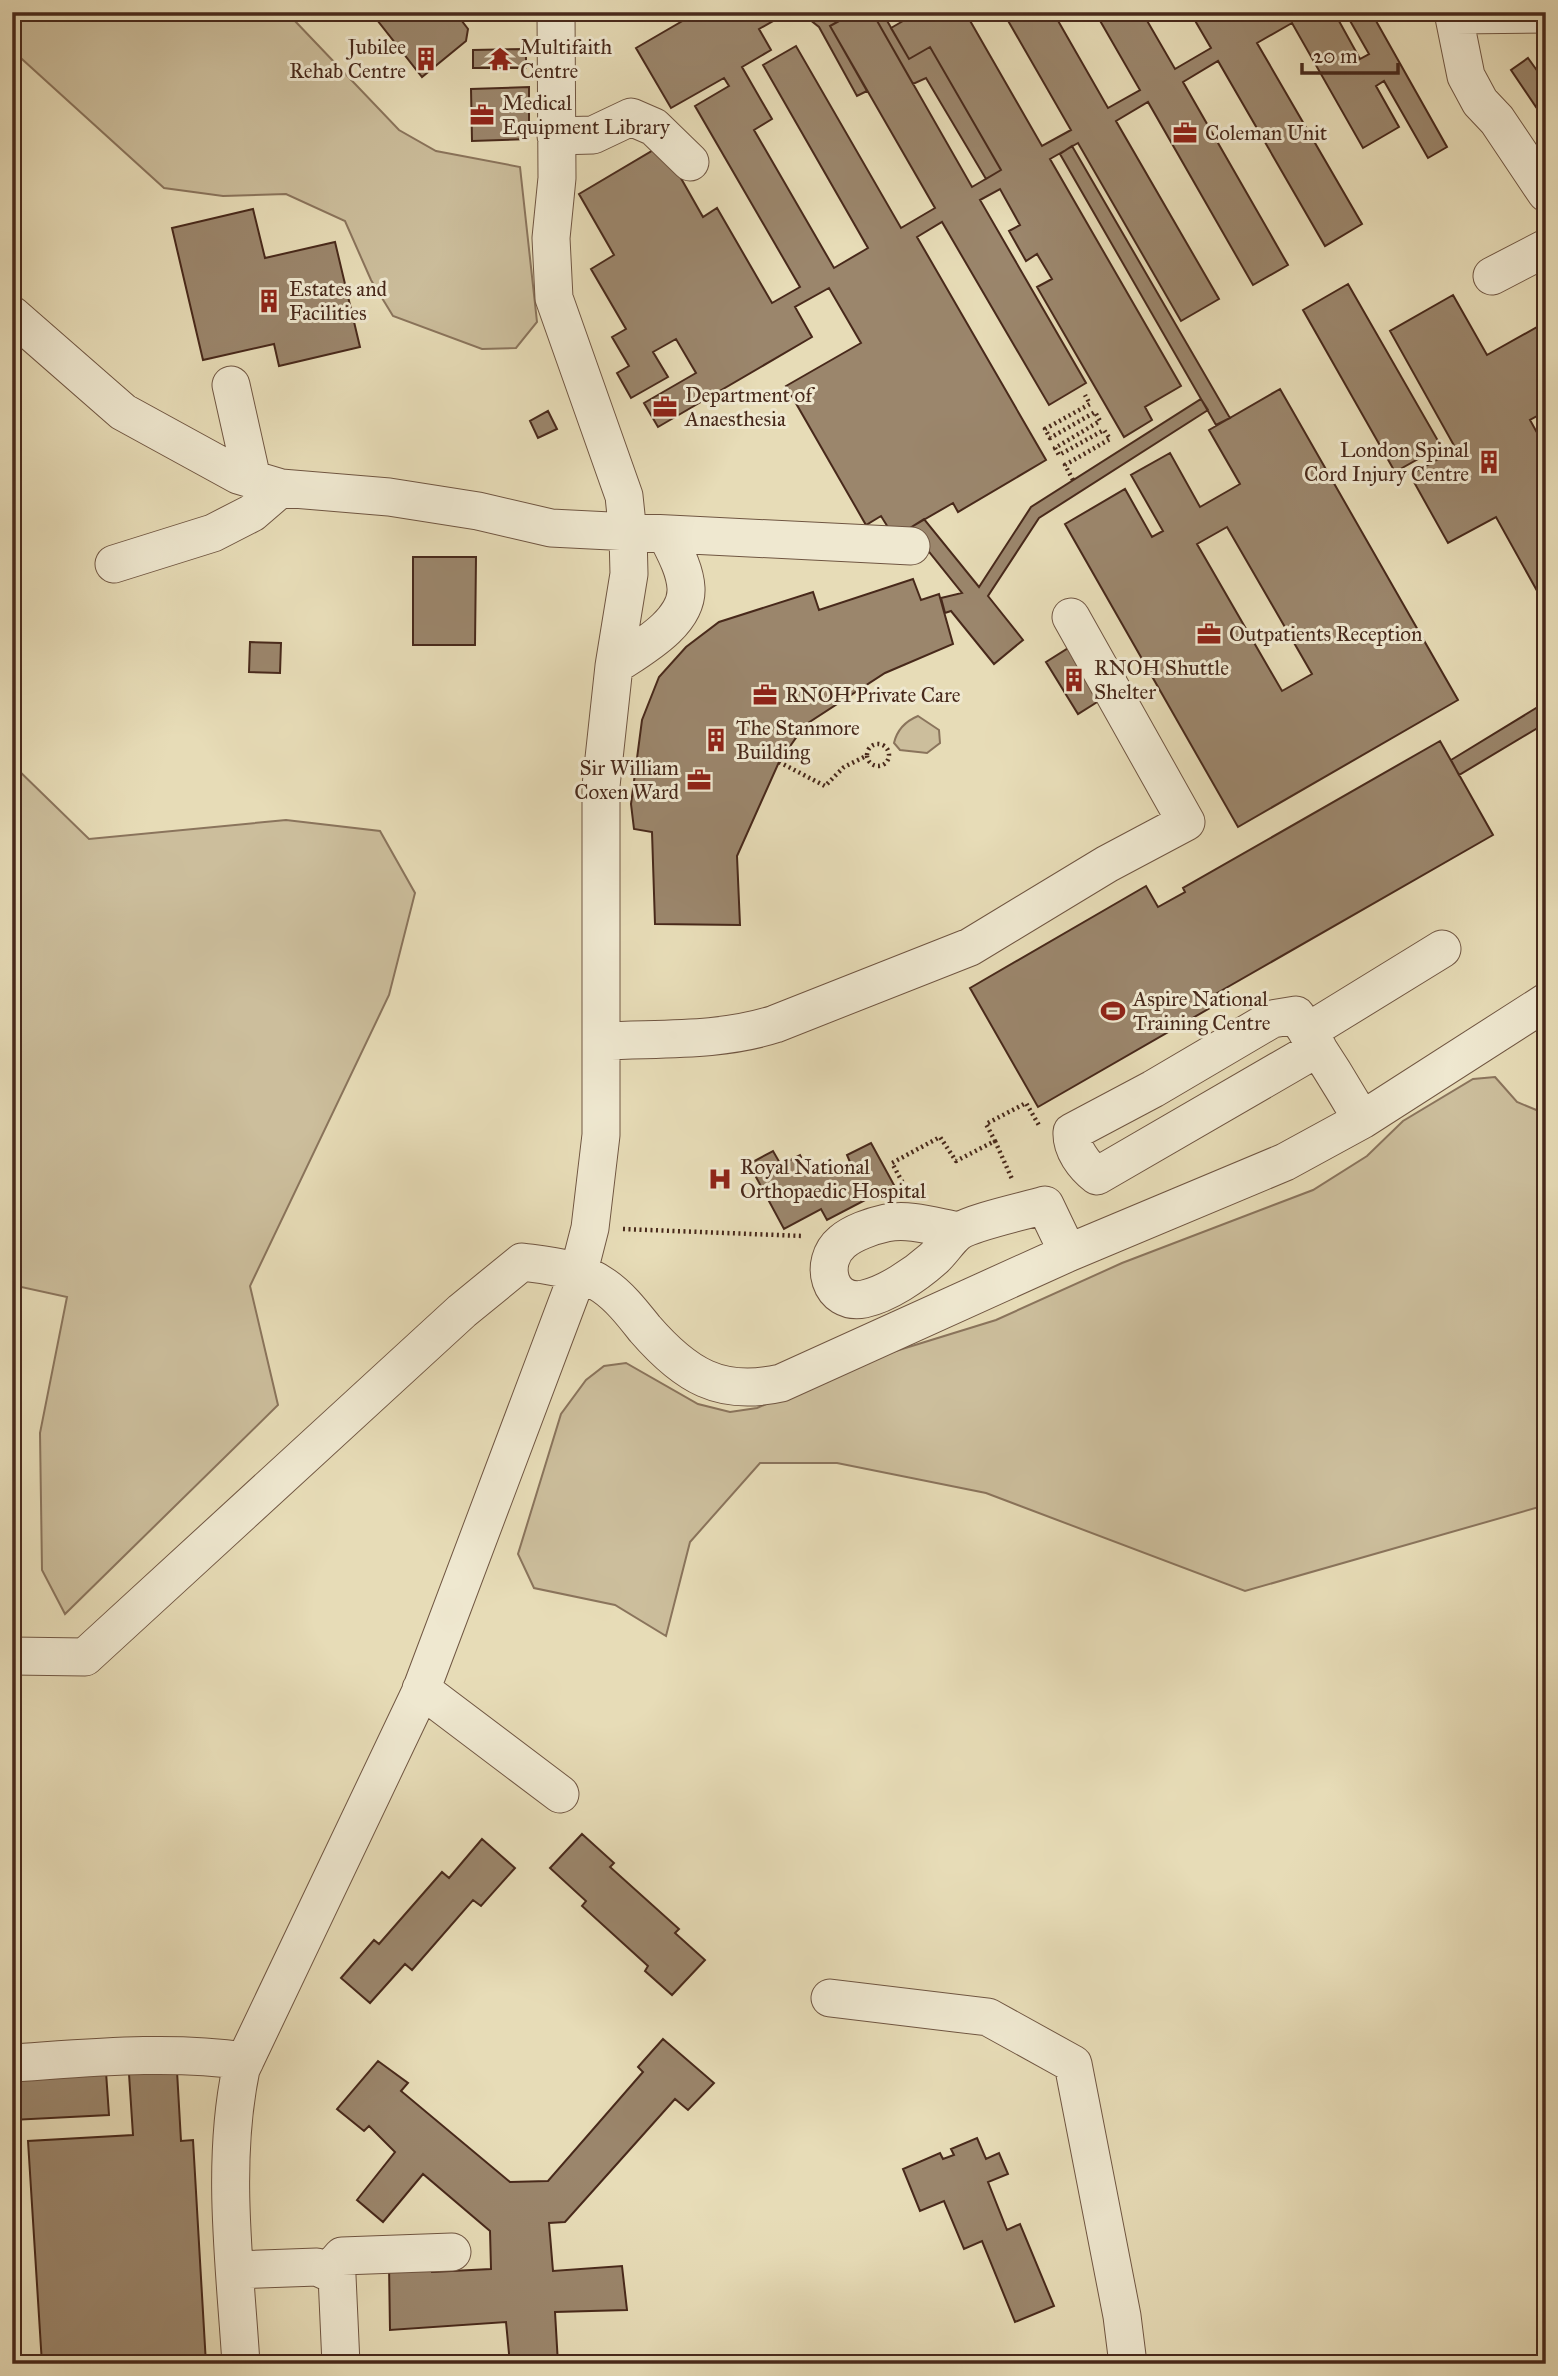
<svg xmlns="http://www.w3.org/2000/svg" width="1558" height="2376" font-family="'IM FELL Great Primer',serif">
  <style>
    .green { fill: #ccbe9c; stroke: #8a745c; stroke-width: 2 }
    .building { fill: #9b866c; stroke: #48291b; stroke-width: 2; fill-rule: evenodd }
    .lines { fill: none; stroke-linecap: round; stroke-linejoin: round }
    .minor-casing { stroke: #705642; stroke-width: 39 }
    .path { stroke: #48291b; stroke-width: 4.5; stroke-dasharray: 2 3.5; stroke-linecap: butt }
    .minor { stroke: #efe8d0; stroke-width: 37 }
    .labels { text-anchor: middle; stroke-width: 6; stroke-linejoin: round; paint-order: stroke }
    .poi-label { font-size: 21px; fill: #48291b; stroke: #efe8d0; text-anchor: start }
  </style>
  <rect width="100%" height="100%" fill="#e7dcb7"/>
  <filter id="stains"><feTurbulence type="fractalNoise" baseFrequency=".00286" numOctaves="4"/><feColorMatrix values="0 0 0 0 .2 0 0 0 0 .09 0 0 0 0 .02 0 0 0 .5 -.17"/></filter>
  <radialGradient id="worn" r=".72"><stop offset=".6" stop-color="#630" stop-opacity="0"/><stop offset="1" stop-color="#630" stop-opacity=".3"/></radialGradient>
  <!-- green -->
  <path class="green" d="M 12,12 L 253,12 L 294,20 L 399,130 L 436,151 L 520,167 L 537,322 L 516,348 L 482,349 L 393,316 L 371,280 L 345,221 L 286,194 L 223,196 L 164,188 L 12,50 Z
    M 918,716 L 939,730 L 940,743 L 927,753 L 900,750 L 894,743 C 897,730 906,721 918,716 Z
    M 12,764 L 89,839 L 286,820 L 380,831 L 415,893 L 389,995 L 250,1286 L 278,1405 L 65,1614 L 42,1570 L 40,1433 L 67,1297 L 12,1285 Z
    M 1495,1077 L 1517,1102 L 1546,1114 L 1546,1505 L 1245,1591 L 986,1493 L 837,1463 L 760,1463 L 690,1542 L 666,1636 L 615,1605 L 534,1588 L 518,1554 L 561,1414 L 586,1380 L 604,1366 L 626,1363 L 698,1404 L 730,1412 L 757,1408 L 873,1358 L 996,1320 L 1122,1263 L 1313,1190 L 1367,1156 L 1403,1121 L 1473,1079 Z"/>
  <!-- building -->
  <path class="building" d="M 355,12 L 424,12 L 427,17 L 433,12 L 455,12 L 468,29 L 466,41 L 422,77 L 377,20 L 355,18 Z
    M 698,12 L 768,12 L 773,21 L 759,29 L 771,50 L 742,67 L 772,119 L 754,130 L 834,268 L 868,248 L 763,65 L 796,46 L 901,228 L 935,208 L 830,26 L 855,12 L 872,12 L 972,187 L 1001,170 L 930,47 L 909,59 L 891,28 L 903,21 L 898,12 L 965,12 L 1042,146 L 1071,130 L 1003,12 L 1053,12 L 1108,108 L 1140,90 L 1095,12 L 1142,12 L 1175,69 L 1211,48 L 1190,12 L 1334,12 L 1360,59 L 1369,54 L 1345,12 L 1371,12 L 1447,147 L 1428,158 L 1384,81 L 1376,86 L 1399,127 L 1363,148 L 1292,23 L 1257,43 L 1362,224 L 1325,246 L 1218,61 L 1183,82 L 1288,265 L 1253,285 L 1148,102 L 1116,121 L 1219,299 L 1181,321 L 1078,143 L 1050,159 L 1181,386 L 1145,407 L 1152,420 L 1124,437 L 1037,287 L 1052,279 L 1037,254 L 1026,261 L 1009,231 L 1020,225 L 1000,189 L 980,200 L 1086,383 L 1049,405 L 942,222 L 917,237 L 1046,460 L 958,512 L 953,503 L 894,537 L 881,516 L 866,525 L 786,386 L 861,343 L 829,288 L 795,307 L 812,337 L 658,427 L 644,403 L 696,373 L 676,339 L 653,352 L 668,377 L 631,398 L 617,373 L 629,366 L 612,337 L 626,329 L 591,269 L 614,255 L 579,194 L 662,145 L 703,217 L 717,208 L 772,303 L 800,287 L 695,106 L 729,86 L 724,78 L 671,108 L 636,48 Z
    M 800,12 L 822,12 L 827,16 L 837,12 L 841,20 L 830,26 L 867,91 L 857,96 L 819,27 Z
    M 872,12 L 882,12 L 909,59 L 930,47 L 1001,170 L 986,179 L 926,78 L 913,84 Z
    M 526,49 L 526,68 L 473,68 L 473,50 Z
    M 1528,58 L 1546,83 L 1546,100 L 1536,107 L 1511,70 Z
    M 529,87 L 529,139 L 472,141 L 471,89 Z
    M 1072,146 L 1230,418 L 1216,425 L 1060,154 Z
    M 253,209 L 265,258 L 335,242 L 360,347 L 279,366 L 274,344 L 203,360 L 172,228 Z
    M 1348,284 L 1441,446 L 1395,472 L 1303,310 Z
    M 1453,295 L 1487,355 L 1546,322 L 1546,411 L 1530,420 L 1546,449 L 1546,607 L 1496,517 L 1448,543 L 1410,475 L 1456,449 L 1390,331 Z
    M 1280,389 L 1458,700 L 1238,827 L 1065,524 L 1125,489 L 1152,537 L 1163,531 L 1131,475 L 1170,453 L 1200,507 L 1240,484 L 1209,430 ZM 1227,527 L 1312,674 L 1282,691 L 1197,544 Z
    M 1201,399 L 1208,410 L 1039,518 L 988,596 L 1023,640 L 994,664 L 951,611 L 945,613 L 941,598 L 962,593 L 910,528 L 924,519 L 979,587 L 1031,507 Z
    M 548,411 L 557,429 L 538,438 L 530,421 Z
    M 413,557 L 476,557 L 475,645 L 413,645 Z
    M 913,579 L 921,600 L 939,594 L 953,644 L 885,673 L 805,725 L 779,762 L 737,856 L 740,925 L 655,924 L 652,832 L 634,829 L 631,804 L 642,720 L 659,677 L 686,647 L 719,622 L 813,592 L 819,610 Z
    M 250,642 L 281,643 L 280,673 L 249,672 Z
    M 1070,647 L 1102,699 L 1078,714 L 1046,662 Z
    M 1546,702 L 1546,723 L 1459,775 L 1451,760 Z
    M 1440,741 L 1493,835 L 1212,996 L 1217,1004 L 1038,1107 L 970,988 L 1146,886 L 1158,907 L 1185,892 L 1183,888 Z
    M 871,1143 L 894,1185 L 827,1220 L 821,1209 L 784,1229 L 749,1164 L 773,1151 L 781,1165 L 800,1155 L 808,1171 L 830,1160 L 835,1170 L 850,1162 L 847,1155 Z
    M 582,1834 L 614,1863 L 610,1867 L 679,1929 L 675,1933 L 705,1960 L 672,1995 L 645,1971 L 648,1966 L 582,1906 L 586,1901 L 550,1868 Z
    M 482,1839 L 515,1868 L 481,1906 L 473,1900 L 412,1970 L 405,1964 L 370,2003 L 341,1978 L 374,1940 L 379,1944 L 442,1872 L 449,1878 Z
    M 12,1970 L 19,1991 L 12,1993 Z
    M 663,2039 L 714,2083 L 688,2110 L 675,2099 L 565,2222 L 549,2223 L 553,2271 L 622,2266 L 627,2310 L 555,2312 L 558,2364 L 510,2364 L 506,2322 L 390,2330 L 389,2264 L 432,2263 L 432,2272 L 491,2269 L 490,2231 L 423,2174 L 383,2222 L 357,2200 L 395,2152 L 369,2126 L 364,2131 L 337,2109 L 378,2061 L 408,2083 L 401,2091 L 510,2182 L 548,2181 L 643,2072 L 638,2067 Z
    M 177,2071 L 181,2141 L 193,2140 L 206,2364 L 42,2364 L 28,2141 L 133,2135 L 129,2074 Z
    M 106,2072 L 109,2115 L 12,2120 L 12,2077 Z
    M 977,2138 L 986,2159 L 999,2153 L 1008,2174 L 988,2182 L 1007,2230 L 1020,2224 L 1054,2306 L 1015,2322 L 982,2241 L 964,2249 L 944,2201 L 920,2211 L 903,2169 L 940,2153 L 943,2159 L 954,2155 L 951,2149 Z"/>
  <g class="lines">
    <!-- minor casing -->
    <g class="minor-casing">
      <path id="minor" d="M 1453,12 L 1466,76 L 1480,102 L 1497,120 L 1546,193
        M 1456,15 L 1546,14
        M 556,136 L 593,135 L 631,117 L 654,127 L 690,162
        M 1492,276 L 1546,248
        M 12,315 L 123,412 L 238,475 L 281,488 L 389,497 L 478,511 L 551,528 L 911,546
        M 231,385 L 252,479
        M 114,564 L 213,533 L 252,513 L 281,488
        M 614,666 C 639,649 688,623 686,588 C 685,570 675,552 667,536
        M 1307,1032 L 1442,949
        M 603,1041 C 660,1038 719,1042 775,1024 L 970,947 L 1107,864 L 1186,822 L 1071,617
        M 1318,1048 L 1097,1176 C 1084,1166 1071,1149 1072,1132 L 1153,1089 L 1272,1019 L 1296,1015 C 1319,1049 1341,1084 1362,1120
        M 959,1231 C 936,1227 909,1218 886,1223 C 872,1226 852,1233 842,1242 C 818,1262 829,1306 864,1299 C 887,1294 915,1275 933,1259 C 942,1251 949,1239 958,1232 C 973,1222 1025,1211 1045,1205 L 1068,1253
        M 12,1656 L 85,1657 L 462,1311 L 522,1262 C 551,1266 579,1268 604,1286 C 620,1297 633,1314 645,1329 C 685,1375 720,1397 781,1383 L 1068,1253 L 1285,1162 L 1362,1120 L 1546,1002
        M 421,1689 L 560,1794
        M 830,1998 L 988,2017 L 1073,2064 L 1122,2316 L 1128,2364
        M 12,2063 C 89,2058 169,2050 245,2061
        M 235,2270 L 317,2267 L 337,2276 L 341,2364
        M 328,2272 L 342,2256 L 452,2252
        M 241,2364 C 235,2267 221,2164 241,2069 L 420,1693 L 579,1271 L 590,1228 L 601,1135 L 601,786 L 614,666 L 629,574 L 628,534 L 624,496 L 554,298 L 551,238 L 557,178 L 556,12"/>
    </g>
    <!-- path -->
    <path class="path" d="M 1073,480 L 1065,465 L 1110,439 L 1104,430 L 1059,455 L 1055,448 L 1100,421 L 1095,412 L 1050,438 L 1045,429 L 1090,404 L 1085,395
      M867 755a11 11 0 1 1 22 0a11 11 0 1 1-22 0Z
      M 779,762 L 825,786 L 844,767 L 866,756
      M 995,1141 L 1012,1179
      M 905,1187 L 892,1163 L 940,1137 L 956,1161 L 995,1141 L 986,1124 L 1026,1103 L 1040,1127
      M 623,1229 L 803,1236"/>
    <!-- minor -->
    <use href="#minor" class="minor"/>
  </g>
  <!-- icons -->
  <defs>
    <g id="building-bare" transform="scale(1.89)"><path d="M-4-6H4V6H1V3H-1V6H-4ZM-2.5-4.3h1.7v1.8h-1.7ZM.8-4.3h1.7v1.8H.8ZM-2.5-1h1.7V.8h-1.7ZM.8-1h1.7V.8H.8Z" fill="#8f2418" stroke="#efe8d0" stroke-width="2.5" paint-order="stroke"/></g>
    <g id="temple-bare" transform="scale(1.89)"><path d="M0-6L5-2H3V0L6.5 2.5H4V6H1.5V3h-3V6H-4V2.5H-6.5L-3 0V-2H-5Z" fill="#8f2418" stroke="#efe8d0" stroke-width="2.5" paint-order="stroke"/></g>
    <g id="office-bare" transform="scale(1.89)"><path d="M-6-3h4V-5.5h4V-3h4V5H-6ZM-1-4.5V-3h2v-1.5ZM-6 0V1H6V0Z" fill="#8f2418" stroke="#efe8d0" stroke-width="2.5" paint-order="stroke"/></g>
    <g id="stadium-bare" transform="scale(1.89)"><path d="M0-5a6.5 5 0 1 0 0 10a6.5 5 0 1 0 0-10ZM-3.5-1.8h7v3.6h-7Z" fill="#8f2418" stroke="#efe8d0" stroke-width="2.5" paint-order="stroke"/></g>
    <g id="hospital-bare" transform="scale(1.89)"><path d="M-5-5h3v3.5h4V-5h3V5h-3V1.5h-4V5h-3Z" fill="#8f2418" stroke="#efe8d0" stroke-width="2.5" paint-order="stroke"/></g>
  </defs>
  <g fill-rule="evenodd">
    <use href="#building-bare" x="426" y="59"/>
    <use href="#temple-bare" x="500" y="59"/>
    <use href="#office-bare" x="482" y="115"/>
    <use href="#office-bare" x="1185" y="133"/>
    <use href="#building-bare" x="269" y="301"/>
    <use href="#office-bare" x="665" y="407"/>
    <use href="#building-bare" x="1489" y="462"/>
    <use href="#office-bare" x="1209" y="634"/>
    <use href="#building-bare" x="1074" y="680"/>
    <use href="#office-bare" x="765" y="695"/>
    <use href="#building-bare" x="716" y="740"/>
    <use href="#office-bare" x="699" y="780"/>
    <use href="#stadium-bare" x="1113" y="1011"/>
    <use href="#hospital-bare" x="720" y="1179"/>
  </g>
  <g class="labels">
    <!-- poi labels -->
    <g class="poi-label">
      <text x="406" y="54" text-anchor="end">Jubilee<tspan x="406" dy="24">Rehab Centre</tspan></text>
      <text x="520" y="54">Multifaith<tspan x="520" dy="24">Centre</tspan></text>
      <text x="502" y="110">Medical<tspan x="502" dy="24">Equipment Library</tspan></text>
      <text x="1205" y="140">Coleman Unit</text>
      <text x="289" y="296">Estates and<tspan x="289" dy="24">Facilities</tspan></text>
      <text x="685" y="402">Department of<tspan x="685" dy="24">Anaesthesia</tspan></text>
      <text x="1469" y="457" text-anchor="end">London Spinal<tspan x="1469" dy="24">Cord Injury Centre</tspan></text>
      <text x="1229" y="641">Outpatients Reception</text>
      <text x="1094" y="675">RNOH Shuttle<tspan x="1094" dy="24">Shelter</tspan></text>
      <text x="785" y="702">RNOH Private Care</text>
      <text x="736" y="735">The Stanmore<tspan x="736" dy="24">Building</tspan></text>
      <text x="679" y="775" text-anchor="end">Sir William<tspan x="679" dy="24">Coxen Ward</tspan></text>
      <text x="1133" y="1006">Aspire National<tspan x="1133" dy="24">Training Centre</tspan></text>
      <text x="740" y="1174">Royal National<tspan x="740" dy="24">Orthopaedic Hospital</tspan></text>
    </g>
  </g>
  <!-- margin -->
  <rect width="1558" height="2376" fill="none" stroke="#e7dcb7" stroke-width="42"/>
  <rect x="14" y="14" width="1530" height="2348" fill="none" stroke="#48291b" stroke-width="3.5"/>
  <rect x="21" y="21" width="1516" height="2334" fill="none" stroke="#48291b" stroke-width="2"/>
  <!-- scale -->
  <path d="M1302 63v10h96v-10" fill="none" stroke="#48291b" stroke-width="3.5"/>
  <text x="1313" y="63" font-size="21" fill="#48291b" stroke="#efe8d0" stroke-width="5" paint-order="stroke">20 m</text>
  <rect width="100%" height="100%" filter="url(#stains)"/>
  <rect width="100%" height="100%" fill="url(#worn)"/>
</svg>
